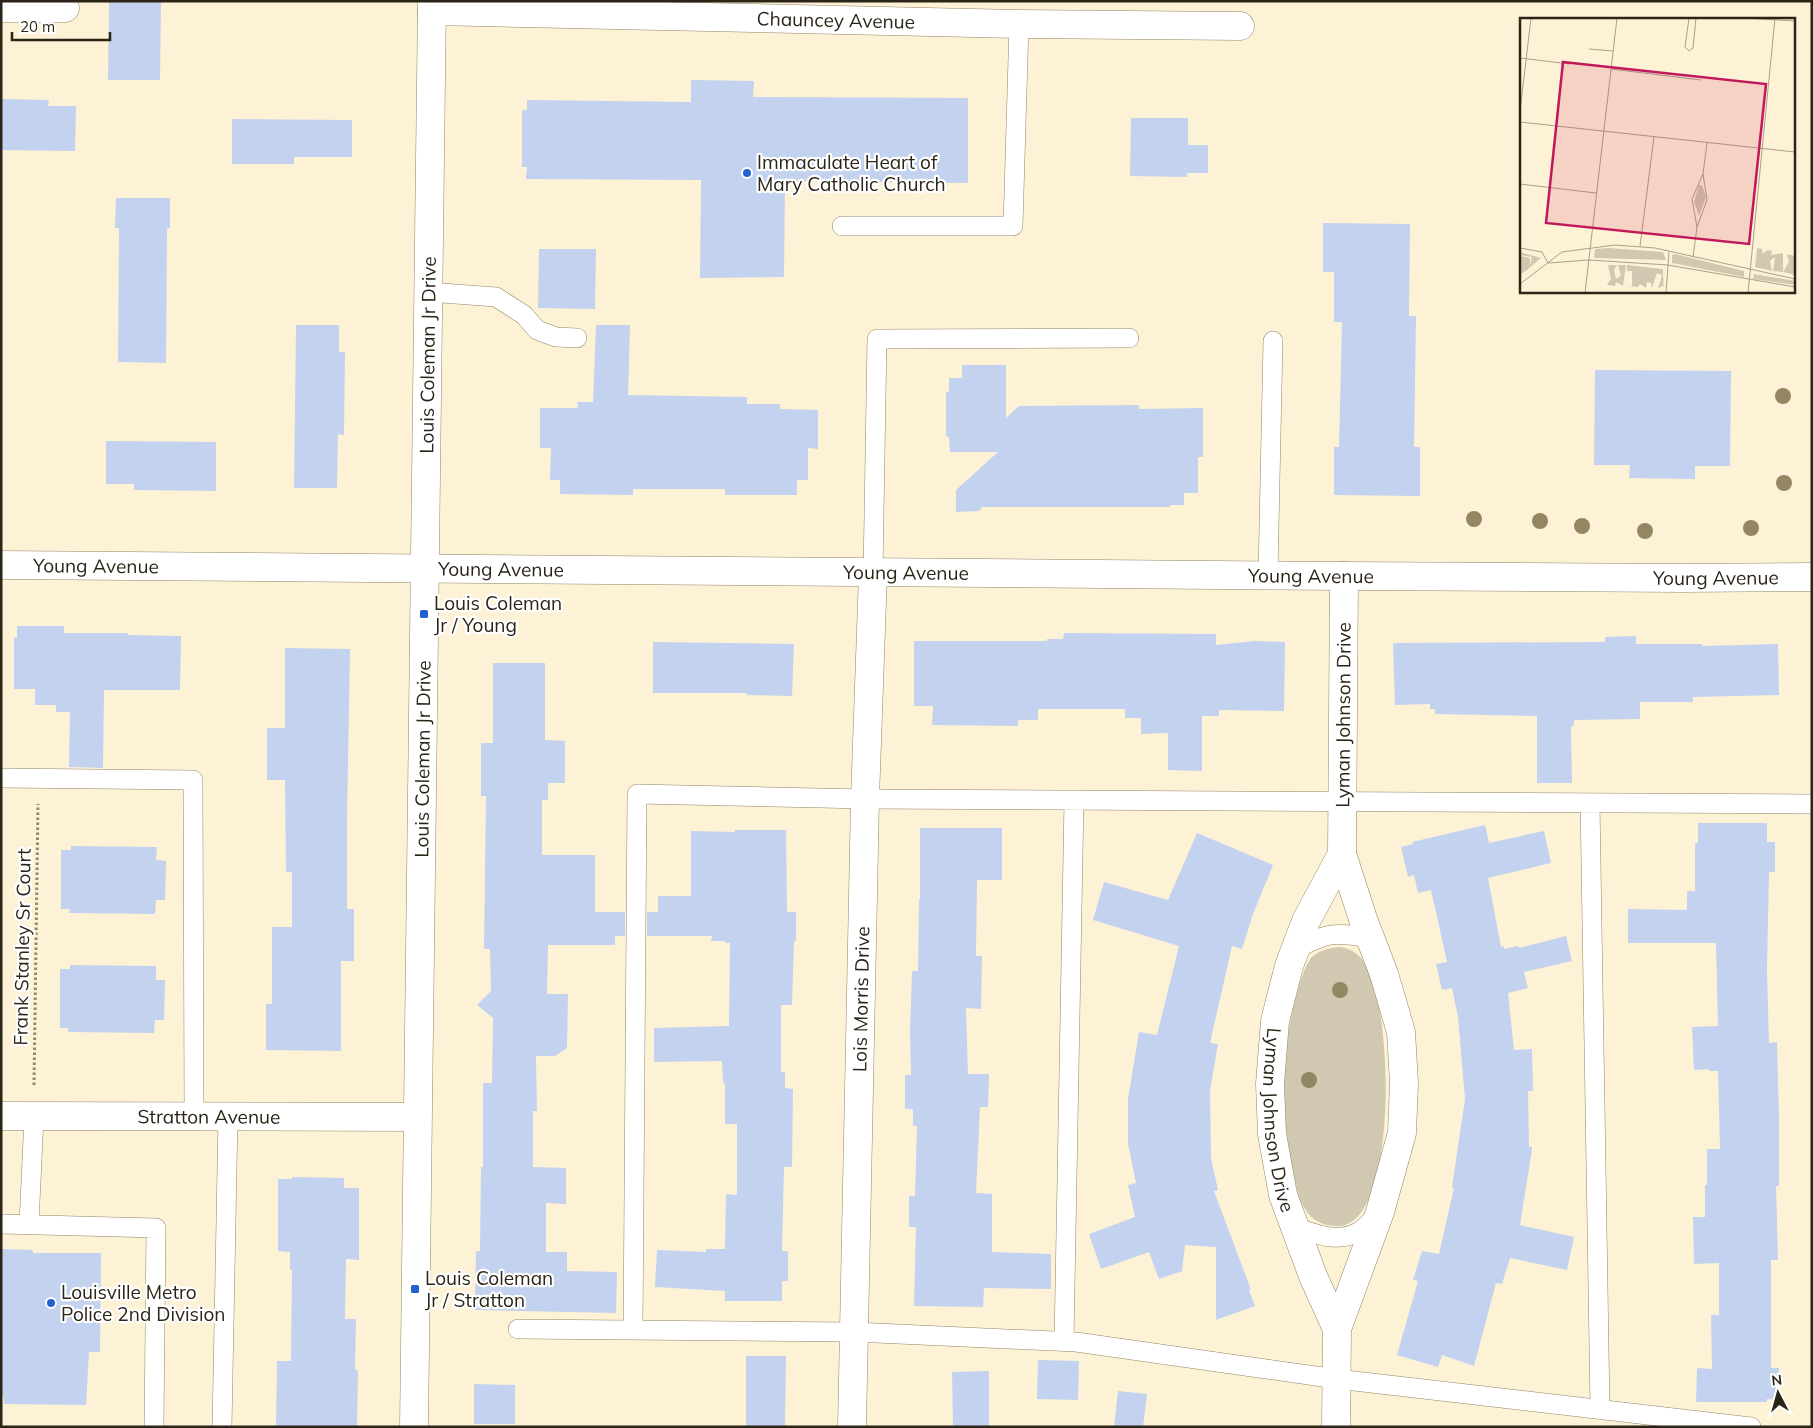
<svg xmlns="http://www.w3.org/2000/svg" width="1813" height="1428" font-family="Mulish,sans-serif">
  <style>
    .green { fill: #d1c8b1 }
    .building { fill: #c2d2ef }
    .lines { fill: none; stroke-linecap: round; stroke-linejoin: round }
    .service-casing { stroke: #928564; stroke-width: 20 }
    .minor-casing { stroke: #928564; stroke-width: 29 }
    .path { stroke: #908773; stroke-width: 3; stroke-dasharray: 2.5 2.5; stroke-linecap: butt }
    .service { stroke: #fff; stroke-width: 19 }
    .minor { stroke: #fff; stroke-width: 28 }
    .tree { fill: #938663 }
    .poi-dot { fill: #2662cf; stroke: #fff; stroke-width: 2 }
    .labels { text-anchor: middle; stroke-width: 4.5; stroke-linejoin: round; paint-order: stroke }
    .street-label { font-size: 19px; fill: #2b2518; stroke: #fff }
    .poi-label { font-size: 19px; fill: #2b2518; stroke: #fff; text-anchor: start }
    .inset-road { fill: none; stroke: #aaa08a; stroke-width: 1 }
    .view { fill: #c2185b; fill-opacity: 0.15; stroke: #c2185b; stroke-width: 2.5 }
    .inset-edge { fill: none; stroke: #2b2518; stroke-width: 2.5 }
  </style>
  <rect width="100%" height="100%" fill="#fef2d6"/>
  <!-- green -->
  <path class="green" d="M 1339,947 C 1349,948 1358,953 1364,962 C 1393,999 1400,1221 1340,1226 C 1326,1227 1313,1222 1305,1209 C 1299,1200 1297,1188 1294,1177 C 1279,1116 1281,1046 1299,986 C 1302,977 1305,966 1311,958 C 1318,951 1329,948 1339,947 Z"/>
  <!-- building -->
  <path class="building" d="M 109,1 L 161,1 L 160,80 L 108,80 Z
    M 691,80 L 754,81 L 753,97 L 968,98 L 968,183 L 785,181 L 784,277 L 700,278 L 701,180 L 526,179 L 527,167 L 522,167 L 522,110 L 527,110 L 527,100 L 691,102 Z
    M 1,99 L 49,100 L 48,106 L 76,106 L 75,151 L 1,150 Z
    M 1131,118 L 1188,118 L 1188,145 L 1208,145 L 1208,173 L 1187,173 L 1187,177 L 1130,176 Z
    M 232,119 L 352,120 L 352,157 L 294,157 L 294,164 L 232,164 Z
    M 116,198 L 170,198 L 170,228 L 167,229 L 166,363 L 118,362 L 119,228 L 115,228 Z
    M 1323,223 L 1410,224 L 1409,316 L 1416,316 L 1414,447 L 1420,447 L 1420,496 L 1334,495 L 1334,447 L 1339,447 L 1342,322 L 1334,322 L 1334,272 L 1323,272 Z
    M 539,249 L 596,249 L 595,309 L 538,308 Z
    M 296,325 L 339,325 L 339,352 L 345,352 L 344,435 L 338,434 L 337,488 L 294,488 Z
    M 596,325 L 630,325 L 628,395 L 747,397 L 747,404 L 780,404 L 780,409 L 818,410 L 818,449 L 808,448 L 808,480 L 797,480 L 797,495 L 725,495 L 725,489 L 633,489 L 633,495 L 560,494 L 560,480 L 550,480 L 551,448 L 540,448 L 540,408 L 578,408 L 577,402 L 593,402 Z
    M 962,365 L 1006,365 L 1006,418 L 1019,406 L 1139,405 L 1139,409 L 1203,408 L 1203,457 L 1198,457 L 1198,493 L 1184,493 L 1184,505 L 1170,505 L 1170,507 L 982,507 L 979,511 L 956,512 L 956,490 L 998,452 L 950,452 L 949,437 L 946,436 L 946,392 L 949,392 L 949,378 L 962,378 Z
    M 1595,370 L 1731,371 L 1730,466 L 1695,466 L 1695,479 L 1629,478 L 1630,465 L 1594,465 Z
    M 106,441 L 216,442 L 216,491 L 134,490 L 134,484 L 106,484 Z
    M 17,626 L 64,626 L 64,633 L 128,633 L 128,635 L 181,636 L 180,690 L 104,690 L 103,768 L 69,767 L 70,712 L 56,712 L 56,705 L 35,705 L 35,689 L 14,689 L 14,637 L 17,638 Z
    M 1064,633 L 1216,634 L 1216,645 L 1255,641 L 1285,642 L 1284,711 L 1219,710 L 1219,716 L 1202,716 L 1202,771 L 1168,770 L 1168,733 L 1141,734 L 1141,718 L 1125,718 L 1125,709 L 1038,709 L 1038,720 L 1018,720 L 1018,726 L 932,725 L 933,706 L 914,706 L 914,641 L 1047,641 L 1047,639 L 1063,639 Z
    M 1636,636 L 1636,644 L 1702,644 L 1702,646 L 1778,644 L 1779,695 L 1693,697 L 1693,702 L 1640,702 L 1640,719 L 1574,720 L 1574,726 L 1571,726 L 1572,783 L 1537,783 L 1537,716 L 1435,714 L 1435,709 L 1430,709 L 1430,704 L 1395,705 L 1393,643 L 1605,642 L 1605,637 Z
    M 653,642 L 794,644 L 792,696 L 747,695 L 747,693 L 653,693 Z
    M 285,648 L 350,649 L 347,819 L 347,909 L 354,909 L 354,961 L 341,961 L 341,1051 L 266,1050 L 266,1004 L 272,1004 L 272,927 L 292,927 L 292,872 L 286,872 L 285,780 L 267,780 L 267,728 L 285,728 Z
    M 493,663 L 545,663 L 545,740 L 565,741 L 565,783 L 548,783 L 548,800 L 542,800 L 542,855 L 595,855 L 595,912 L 625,912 L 625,936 L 615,936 L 615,945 L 548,945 L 547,994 L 568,994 L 567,1048 L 555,1056 L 536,1056 L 537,1111 L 533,1111 L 533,1167 L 566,1168 L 566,1204 L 546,1203 L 546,1252 L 567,1252 L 567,1271 L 617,1272 L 616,1313 L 475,1310 L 476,1251 L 480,1251 L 481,1167 L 483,1167 L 483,1083 L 492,1083 L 493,1018 L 477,1005 L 491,991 L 490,949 L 484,949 L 486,796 L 481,796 L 481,743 L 493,743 Z
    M 1698,823 L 1767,823 L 1767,842 L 1775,842 L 1775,872 L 1769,872 L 1767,969 L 1769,1043 L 1777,1042 L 1779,1121 L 1779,1186 L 1776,1186 L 1778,1260 L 1771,1260 L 1771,1368 L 1779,1368 L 1779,1400 L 1767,1399 L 1767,1402 L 1696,1402 L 1697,1368 L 1712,1369 L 1711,1315 L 1719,1315 L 1719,1263 L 1694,1264 L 1693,1217 L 1705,1217 L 1705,1185 L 1707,1185 L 1707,1149 L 1720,1149 L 1718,1071 L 1709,1071 L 1709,1069 L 1694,1070 L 1692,1027 L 1718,1026 L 1716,943 L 1628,943 L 1628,909 L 1687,910 L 1687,891 L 1695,891 L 1695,843 L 1698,843 Z
    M 1485,825 L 1489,843 L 1544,831 L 1551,863 L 1488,878 L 1501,947 L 1504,946 L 1504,949 L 1518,946 L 1519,948 L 1566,936 L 1572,961 L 1524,972 L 1528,988 L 1508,993 L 1514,1050 L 1532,1049 L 1533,1091 L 1528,1091 L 1529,1147 L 1532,1147 L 1532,1149 L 1520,1225 L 1574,1237 L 1567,1270 L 1510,1258 L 1502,1284 L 1496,1283 L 1474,1366 L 1442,1355 L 1438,1367 L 1397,1355 L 1418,1281 L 1413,1280 L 1422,1251 L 1439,1254 L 1454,1188 L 1452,1187 L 1465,1099 L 1458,1017 L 1452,988 L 1442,990 L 1436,964 L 1447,962 L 1431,890 L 1418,893 L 1414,875 L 1408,877 L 1401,847 L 1413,844 L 1412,842 Z
    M 920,828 L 1002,828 L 1002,880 L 977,880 L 976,956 L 982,956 L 981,1009 L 966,1008 L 968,1074 L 989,1074 L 988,1107 L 980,1107 L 976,1193 L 992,1194 L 992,1252 L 1051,1254 L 1051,1289 L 984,1288 L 983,1307 L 914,1306 L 916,1227 L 909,1227 L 909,1196 L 915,1196 L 917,1126 L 913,1126 L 913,1109 L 905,1109 L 905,1075 L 911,1075 L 910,1032 L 912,971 L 918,971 L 919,899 L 920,899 Z
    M 735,830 L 786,830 L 787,912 L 796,912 L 796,941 L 794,941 L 792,1005 L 781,1005 L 781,1072 L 785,1072 L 785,1088 L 793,1089 L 792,1167 L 784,1167 L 782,1251 L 788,1251 L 788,1281 L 782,1281 L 782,1301 L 725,1301 L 725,1291 L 655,1287 L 657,1250 L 706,1252 L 706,1249 L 725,1249 L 726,1194 L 737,1195 L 737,1124 L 725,1124 L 725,1085 L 723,1081 L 722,1061 L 654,1062 L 654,1028 L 729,1026 L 730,943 L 725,943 L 725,941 L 711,941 L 712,936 L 647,936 L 647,912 L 658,912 L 658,896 L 691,896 L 691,831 L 735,832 Z
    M 1197,833 L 1273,865 L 1253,914 L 1242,949 L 1232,946 L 1210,1043 L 1218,1044 L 1210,1091 L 1211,1158 L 1218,1190 L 1214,1191 L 1251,1290 L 1249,1290 L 1255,1306 L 1216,1320 L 1216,1247 L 1185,1245 L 1182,1271 L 1159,1279 L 1149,1252 L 1101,1269 L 1089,1234 L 1135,1217 L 1128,1185 L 1136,1183 L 1128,1144 L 1128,1099 L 1139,1032 L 1157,1035 L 1179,946 L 1093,920 L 1104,882 L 1168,900 Z
    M 71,846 L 157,847 L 156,860 L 166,861 L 165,900 L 156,900 L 155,914 L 69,913 L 70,909 L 61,909 L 61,850 L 71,850 Z
    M 70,965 L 156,966 L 156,980 L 165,980 L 164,1020 L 155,1020 L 154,1033 L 68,1032 L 68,1028 L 60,1028 L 60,969 L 70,969 Z
    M 292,1177 L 344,1178 L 344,1188 L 359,1188 L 359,1260 L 346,1259 L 345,1319 L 356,1319 L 355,1370 L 358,1370 L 357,1427 L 276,1427 L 277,1361 L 291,1361 L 292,1270 L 290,1270 L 290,1252 L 278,1251 L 278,1179 L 292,1179 Z
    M 1,1249 L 33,1250 L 33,1253 L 101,1253 L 100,1352 L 89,1352 L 86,1405 L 4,1404 L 3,1395 L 1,1395 Z
    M 746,1356 L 786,1356 L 785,1427 L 746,1427 Z
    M 1038,1360 L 1079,1361 L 1078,1400 L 1037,1399 Z
    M 989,1371 L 989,1426 L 953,1427 L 952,1372 Z
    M 474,1384 L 515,1385 L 515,1424 L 474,1424 Z
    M 1118,1391 L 1147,1394 L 1143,1427 L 1114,1427 Z"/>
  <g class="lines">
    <!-- service casing -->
    <g class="service-casing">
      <path id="service" d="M 842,226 L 1013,226 L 1019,24
        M 428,292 L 496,297 L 524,315 L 537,330 L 556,337 L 577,338
        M 873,573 L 877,339 L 1129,338
        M 1268,574 L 1273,341
        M 1,778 L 193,780 L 194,1117
        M 1590,803 L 1600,1408
        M 1296,949 C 1328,932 1334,932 1370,938
        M 1,1224 L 156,1228 L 154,1427
        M 29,1224 L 34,1117
        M 1295,1227 C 1315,1234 1339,1244 1360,1231 C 1366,1227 1372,1220 1377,1215
        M 518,1329 L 854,1332 L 1076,1342 L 1337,1379 L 1751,1427
        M 633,1329 L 637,794 L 865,799 L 1812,804
        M 1064,1341 L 1074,800
        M 222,1427 L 228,1117"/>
    </g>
    <!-- minor casing -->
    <g class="minor-casing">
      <g id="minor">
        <path d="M 1,8 L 65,8"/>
        <path id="s1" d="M 432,11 L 1019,24 L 1240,26"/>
        <path id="s2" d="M 1,565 L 1344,576 L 1682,578 L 1812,577"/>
        <path id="s3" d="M 1342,854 L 1344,576"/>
        <path id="s4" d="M 1,1116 L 417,1117"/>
        <path id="s5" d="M 414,1427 L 432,1"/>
        <path id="s6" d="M 852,1427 L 865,799 L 873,573"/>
        <path id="s7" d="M 1336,1427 L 1337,1329 L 1380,1212 L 1402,1133 L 1404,1083 L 1401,1032 L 1384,974 L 1363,919 L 1342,854 L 1306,921 L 1289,966 L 1275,1021 L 1270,1084 L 1272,1134 L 1283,1195 L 1313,1276 L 1337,1329"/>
      </g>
    </g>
    <!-- path -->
    <path class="path" d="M 34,1085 L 38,804"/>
    <!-- service -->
    <use href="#service" class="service"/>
    <!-- minor -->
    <use href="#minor" class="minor"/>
  </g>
  <!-- trees -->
  <g class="tree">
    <circle cx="1783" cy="396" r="8"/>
    <circle cx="1784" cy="483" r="8"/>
    <circle cx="1474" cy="519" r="8"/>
    <circle cx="1540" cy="521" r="8"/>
    <circle cx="1582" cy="526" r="8"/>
    <circle cx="1751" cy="528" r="8"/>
    <circle cx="1645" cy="531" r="8"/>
    <circle cx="1340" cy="990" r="8"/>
    <circle cx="1309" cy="1080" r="8"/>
  </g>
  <!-- markers -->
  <g class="poi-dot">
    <circle cx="747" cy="173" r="5"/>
    <rect x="419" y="609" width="10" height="10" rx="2.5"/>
    <rect x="410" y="1284" width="10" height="10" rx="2.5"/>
    <circle cx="51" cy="1303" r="5"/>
  </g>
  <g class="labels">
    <!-- street labels -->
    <g class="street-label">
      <text dy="7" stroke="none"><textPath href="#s1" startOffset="404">Chauncey Avenue</textPath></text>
      <text dy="7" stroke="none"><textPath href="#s5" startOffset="1072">Louis Coleman Jr Drive</textPath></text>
      <text dy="7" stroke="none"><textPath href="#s2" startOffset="95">Young Avenue</textPath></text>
      <text dy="7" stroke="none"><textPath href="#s2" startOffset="500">Young Avenue</textPath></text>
      <text dy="7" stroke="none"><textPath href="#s2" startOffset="905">Young Avenue</textPath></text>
      <text dy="7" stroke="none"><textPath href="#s2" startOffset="1310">Young Avenue</textPath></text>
      <text dy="7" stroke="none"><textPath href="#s2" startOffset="1715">Young Avenue</textPath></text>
      <text dy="7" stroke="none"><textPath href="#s3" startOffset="139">Lyman Johnson Drive</textPath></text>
      <text dy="7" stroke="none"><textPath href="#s5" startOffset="668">Louis Coleman Jr Drive</textPath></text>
      <text transform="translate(22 947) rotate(-89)" y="7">Frank Stanley Sr Court</text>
      <text dy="7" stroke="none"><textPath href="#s6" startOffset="428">Lois Morris Drive</textPath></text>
      <text dy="7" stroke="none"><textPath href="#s4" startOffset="208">Stratton Avenue</textPath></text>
      <text dy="7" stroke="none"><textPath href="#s7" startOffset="874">Lyman Johnson Drive</textPath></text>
    </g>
    <!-- poi labels -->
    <g class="poi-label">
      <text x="757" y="169">Immaculate Heart of<tspan x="757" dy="22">Mary Catholic Church</tspan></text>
      <text x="434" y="610">Louis Coleman<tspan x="434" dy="22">Jr / Young</tspan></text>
      <text x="425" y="1285">Louis Coleman<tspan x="425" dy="22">Jr / Stratton</tspan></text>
      <text x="61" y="1299">Louisville Metro<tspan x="61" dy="22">Police 2nd Division</tspan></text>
    </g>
  </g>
  <!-- overview -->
  <g transform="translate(1520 18)">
    <rect width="275" height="275" fill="#fef2d6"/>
    <path d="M 179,167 L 182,167 L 186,179 L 179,198 L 174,184 ZM 89,230 L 143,234 L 146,242 L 74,240 L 75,231 ZM 237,230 L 242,231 L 243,236 L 247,232 L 252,233 L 251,237 L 263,235 L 263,254 L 253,253 L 255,239 L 250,243 L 252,253 L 235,249 ZM 0,234 L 21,240 L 0,258 L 5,253 L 0,256 L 0,238 L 10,240 L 10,248 L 12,239 L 0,237 ZM 155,236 L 224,253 L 224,259 L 152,245 L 152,237 ZM 267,236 L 275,238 L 275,257 L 263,254 L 269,244 ZM 88,247 L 97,247 L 94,252 L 96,261 L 101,258 L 98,247 L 106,247 L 103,268 L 96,264 L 95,268 L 87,267 L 91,261 ZM 107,247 L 143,251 L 143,265 L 145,251 L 143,270 L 142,268 L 138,271 L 142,257 L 137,255 L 132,270 L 131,265 L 127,264 L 126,270 L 120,266 L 118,269 L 107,268 L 112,268 L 112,253 L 107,253 ZM 234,256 L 275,263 L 275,267 L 233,261 Z" fill="#d1c8b1"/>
    <path class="inset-road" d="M 169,0 L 165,29 L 169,33 L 173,30 L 176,0M 223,0 L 275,3M 69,31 L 93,33M 0,40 L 50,46M 91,51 L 181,62M 0,93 L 11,0M 0,104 L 275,134M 183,156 L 187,125M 0,166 L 76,175M 120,228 L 134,119M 0,230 L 22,234 L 28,245M 173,239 L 177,209 L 187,182 L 183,156 L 172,181 L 177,209M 28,245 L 69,242 L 148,247 L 275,269M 0,266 L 42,234 L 95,227 L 135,230 L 275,261M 65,275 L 97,0M 146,275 L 149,234M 228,275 L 255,0"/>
    <path class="view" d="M 43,44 L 246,66 L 229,226 L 26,205 Z"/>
    <rect width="275" height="275" class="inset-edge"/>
  </g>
  <!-- border -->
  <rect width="1813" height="1428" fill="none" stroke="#2b2518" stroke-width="5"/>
  <!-- north arrow -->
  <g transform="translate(1778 1393) rotate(354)" stroke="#ffffff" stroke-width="4" paint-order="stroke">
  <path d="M0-4L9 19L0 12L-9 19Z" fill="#2b2518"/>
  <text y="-8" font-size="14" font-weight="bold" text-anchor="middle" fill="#2b2518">N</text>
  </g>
  <!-- scale -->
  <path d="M12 32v8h98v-8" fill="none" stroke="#2b2518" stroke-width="2.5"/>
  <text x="20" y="32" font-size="15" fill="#2b2518" stroke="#ffffff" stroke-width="4" paint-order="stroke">20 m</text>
</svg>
